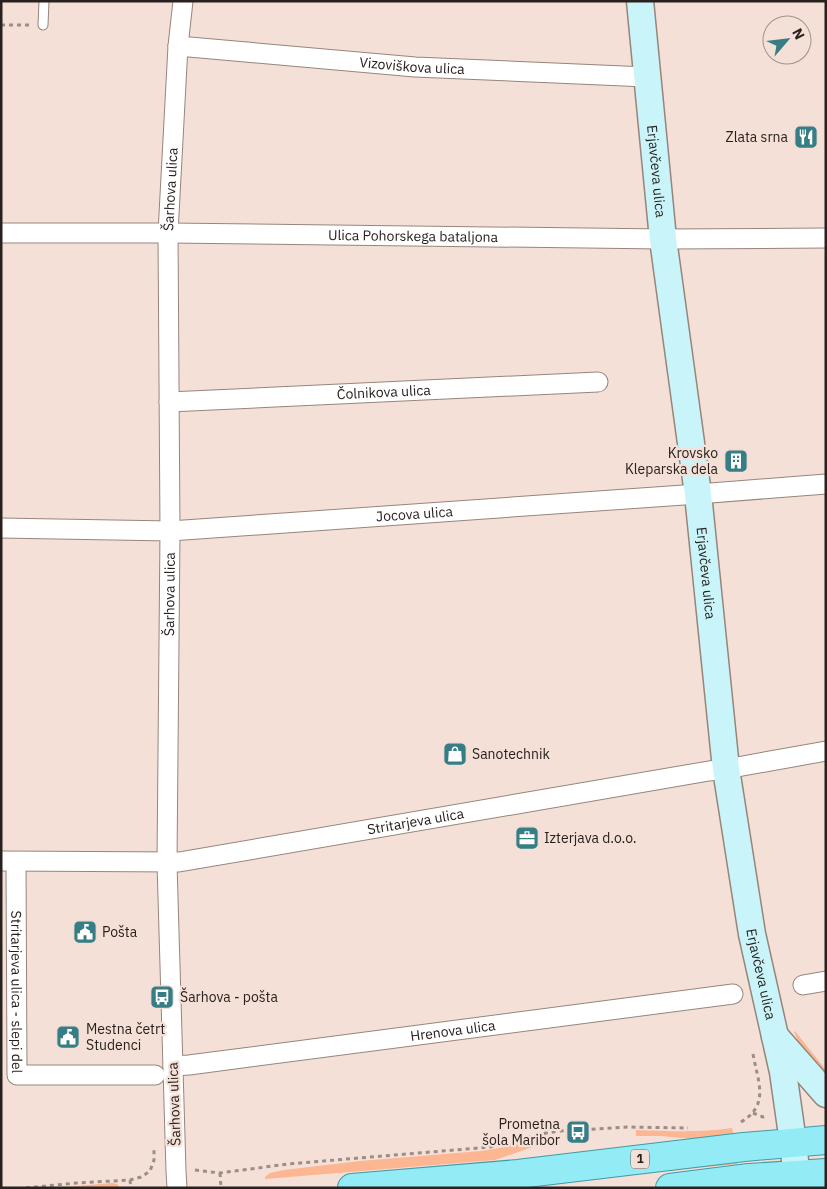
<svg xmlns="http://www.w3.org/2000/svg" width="827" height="1189" font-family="'IBM Plex Sans',sans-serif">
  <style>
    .green { fill: #fcb691 }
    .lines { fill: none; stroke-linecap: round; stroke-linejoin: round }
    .lane-casing { stroke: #97857c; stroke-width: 11 }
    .street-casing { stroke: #97857c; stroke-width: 21 }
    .secondary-casing { stroke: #97857c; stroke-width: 29 }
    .primary-casing { stroke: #3f9ba6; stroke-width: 30 }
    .path { stroke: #9c8d87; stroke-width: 3; stroke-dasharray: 4 4; stroke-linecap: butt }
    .lane { stroke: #fff; stroke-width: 9 }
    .street { stroke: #fff; stroke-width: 19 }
    .secondary { stroke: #c9f5fa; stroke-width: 26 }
    .primary { stroke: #93ebf5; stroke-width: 28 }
    .labels { text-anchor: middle; stroke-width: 4.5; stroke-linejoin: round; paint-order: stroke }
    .shield { fill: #f4e0d7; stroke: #655a56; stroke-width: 1 }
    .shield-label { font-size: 12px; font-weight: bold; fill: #28211e }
    .street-label { font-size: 14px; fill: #28211e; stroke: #f4e0d7 }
    .poi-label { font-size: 14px; fill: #28211e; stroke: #f4e0d7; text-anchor: start }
  </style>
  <rect width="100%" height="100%" fill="#f4e0d7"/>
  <!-- green -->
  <path class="green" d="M 795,1031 L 826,1070 L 826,1084 L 806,1059 L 794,1032 Z
    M 732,1128 L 734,1137 L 704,1140 L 661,1136 L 636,1136 L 636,1130 C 668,1131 700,1133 732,1128 Z
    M 535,1139 L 538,1145 L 495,1160 L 265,1179 L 265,1177 L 270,1173 L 284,1170 L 360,1161 L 481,1151 L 505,1147 Z
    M 737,1159 L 737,1164 L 554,1182 Z
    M 112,1183 L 117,1184 L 120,1188 L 53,1188 Z"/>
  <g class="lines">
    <!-- lane casing -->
    <g class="lane-casing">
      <path id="lane" d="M 43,25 L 44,1"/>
    </g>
    <!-- street casing -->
    <g class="street-casing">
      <g id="street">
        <path id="s1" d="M 178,46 L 415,67 L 647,77"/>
        <path id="s2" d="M 1,233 L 168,233 L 663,239 L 826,238"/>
        <path id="s3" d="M 169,402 L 598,382"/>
        <path id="s4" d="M 1,528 L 170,531 L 698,494 L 826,484"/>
        <path id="s5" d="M 1,861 L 179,862 L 709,771 L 726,769 L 826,751"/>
        <path id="s6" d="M 16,862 L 17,1075 L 155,1075"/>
        <path d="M 803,985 L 826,981"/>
        <path id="s7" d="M 173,1066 L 189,1065 L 733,994"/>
        <path id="s8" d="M 177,1188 L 176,1171 L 167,863 L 170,531 L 168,233 L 178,46 L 183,1"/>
      </g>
    </g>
    <!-- secondary casing -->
    <g class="secondary-casing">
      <g id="secondary">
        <path id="s9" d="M 640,1 L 663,239 L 698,494 L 726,769 L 752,934 L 783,1072 L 793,1142 L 798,1188"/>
        <path d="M 775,1036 L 826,1094"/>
      </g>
    </g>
    <!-- primary casing -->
    <g class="primary-casing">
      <path id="primary" d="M 352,1188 L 518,1174 L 744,1147 L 826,1140
        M 670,1188 L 749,1178 L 826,1173"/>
    </g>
    <!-- path -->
    <path class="path" d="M 1,25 L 29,25
      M 753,1113 L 763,1117 L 767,1116
      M 741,1122 C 770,1105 758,1082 753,1054
      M 195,1170 L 220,1173 L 288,1164 L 490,1147 L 546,1133 L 560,1131 L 628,1127 L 688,1128
      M 220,1173 L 221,1188
      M 130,1180 L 131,1188
      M 26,1188 L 76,1183 L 130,1180 L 141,1177 L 150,1171 L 154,1160 L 154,1148"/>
    <!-- lane -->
    <use href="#lane" class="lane"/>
    <!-- street -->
    <use href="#street" class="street"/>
    <!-- secondary -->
    <use href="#secondary" class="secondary"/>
    <!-- primary -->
    <use href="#primary" class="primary"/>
  </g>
  <!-- icons -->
  <defs>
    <g id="restaurant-square" transform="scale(1.25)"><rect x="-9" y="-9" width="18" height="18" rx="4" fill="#367d86" stroke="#f4e0d7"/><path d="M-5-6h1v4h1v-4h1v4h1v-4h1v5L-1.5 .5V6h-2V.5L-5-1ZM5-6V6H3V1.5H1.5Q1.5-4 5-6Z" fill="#fff"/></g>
    <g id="building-square" transform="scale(1.25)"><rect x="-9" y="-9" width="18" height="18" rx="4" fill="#367d86" stroke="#f4e0d7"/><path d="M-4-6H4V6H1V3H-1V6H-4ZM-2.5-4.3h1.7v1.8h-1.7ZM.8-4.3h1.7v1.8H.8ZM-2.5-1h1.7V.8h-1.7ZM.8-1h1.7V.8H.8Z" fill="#fff"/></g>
    <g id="shop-square" transform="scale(1.25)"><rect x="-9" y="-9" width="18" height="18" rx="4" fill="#367d86" stroke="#f4e0d7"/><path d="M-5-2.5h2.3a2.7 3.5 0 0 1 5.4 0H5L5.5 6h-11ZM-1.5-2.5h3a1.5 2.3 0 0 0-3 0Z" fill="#fff"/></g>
    <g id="office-square" transform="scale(1.25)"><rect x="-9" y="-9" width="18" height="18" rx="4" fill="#367d86" stroke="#f4e0d7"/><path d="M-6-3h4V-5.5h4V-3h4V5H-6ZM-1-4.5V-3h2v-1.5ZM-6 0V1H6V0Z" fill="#fff"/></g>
    <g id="civic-square" transform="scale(1.25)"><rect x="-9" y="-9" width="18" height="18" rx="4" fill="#367d86" stroke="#f4e0d7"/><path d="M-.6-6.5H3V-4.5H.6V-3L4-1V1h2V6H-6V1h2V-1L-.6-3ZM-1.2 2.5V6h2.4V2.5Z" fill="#fff"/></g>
    <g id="bus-square" transform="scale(1.25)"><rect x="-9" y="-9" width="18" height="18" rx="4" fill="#367d86" stroke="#f4e0d7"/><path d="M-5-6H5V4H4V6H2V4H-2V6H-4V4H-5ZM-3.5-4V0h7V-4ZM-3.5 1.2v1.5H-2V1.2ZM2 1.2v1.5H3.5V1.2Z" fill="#fff"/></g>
  </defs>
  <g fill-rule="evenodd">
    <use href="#restaurant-square" x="806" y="137"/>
    <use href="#building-square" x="736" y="461"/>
    <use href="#shop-square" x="455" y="754"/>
    <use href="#office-square" x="527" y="838"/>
    <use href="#civic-square" x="85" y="932"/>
    <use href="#bus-square" x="162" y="997"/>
    <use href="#civic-square" x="68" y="1037"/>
    <use href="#bus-square" x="578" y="1132"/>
  </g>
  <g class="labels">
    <!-- shield labels -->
    <rect class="shield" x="631" y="1149.5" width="18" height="19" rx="4"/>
    <g class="shield-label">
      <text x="640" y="1163">1</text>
    </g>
    <!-- street labels -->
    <g class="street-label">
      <text dy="5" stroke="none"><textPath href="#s1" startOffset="235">Vizoviškova ulica</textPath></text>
      <text dy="5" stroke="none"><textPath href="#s9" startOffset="171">Erjavčeva ulica</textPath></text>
      <text dy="5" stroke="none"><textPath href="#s8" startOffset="999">Šarhova ulica</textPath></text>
      <text dy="5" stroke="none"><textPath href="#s2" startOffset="412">Ulica Pohorskega bataljona</textPath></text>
      <text dy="5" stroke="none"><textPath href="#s3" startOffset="215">Čolnikova ulica</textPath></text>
      <text dy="5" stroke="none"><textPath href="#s4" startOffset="414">Jocova ulica</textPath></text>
      <text dy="5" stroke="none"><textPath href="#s9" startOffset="576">Erjavčeva ulica</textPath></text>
      <text dy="5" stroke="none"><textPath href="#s8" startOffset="594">Šarhova ulica</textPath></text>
      <text dy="5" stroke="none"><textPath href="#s5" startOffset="418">Stritarjeva ulica</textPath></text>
      <text dy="5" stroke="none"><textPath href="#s9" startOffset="981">Erjavčeva ulica</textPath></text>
      <text dy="5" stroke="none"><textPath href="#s6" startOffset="130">Stritarjeva ulica - slepi del</textPath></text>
      <text dy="5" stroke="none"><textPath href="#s7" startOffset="282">Hrenova ulica</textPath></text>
      <text transform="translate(174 1104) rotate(-92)" y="5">Šarhova ulica</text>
    </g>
    <!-- poi labels -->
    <g class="poi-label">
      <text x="788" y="142" text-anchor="end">Zlata srna</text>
      <text x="718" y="458" text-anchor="end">Krovsko<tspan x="718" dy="16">Kleparska dela</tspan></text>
      <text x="472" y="759">Sanotechnik</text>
      <text x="544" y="843">Izterjava d.o.o.</text>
      <text x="102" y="937">Pošta</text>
      <text x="180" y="1002">Šarhova - pošta</text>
      <text x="86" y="1034">Mestna četrt<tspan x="86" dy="16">Studenci</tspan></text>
      <text x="560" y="1129" text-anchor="end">Prometna<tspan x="560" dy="16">šola Maribor</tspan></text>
    </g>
  </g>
  <!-- border -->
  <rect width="827" height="1189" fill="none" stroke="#28211e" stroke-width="5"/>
  <!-- north arrow -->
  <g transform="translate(787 40) rotate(62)"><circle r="24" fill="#f4e0d7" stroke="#a2948d"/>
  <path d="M0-4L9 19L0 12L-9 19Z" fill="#367d86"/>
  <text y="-8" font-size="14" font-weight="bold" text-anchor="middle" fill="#28211e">N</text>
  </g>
</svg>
